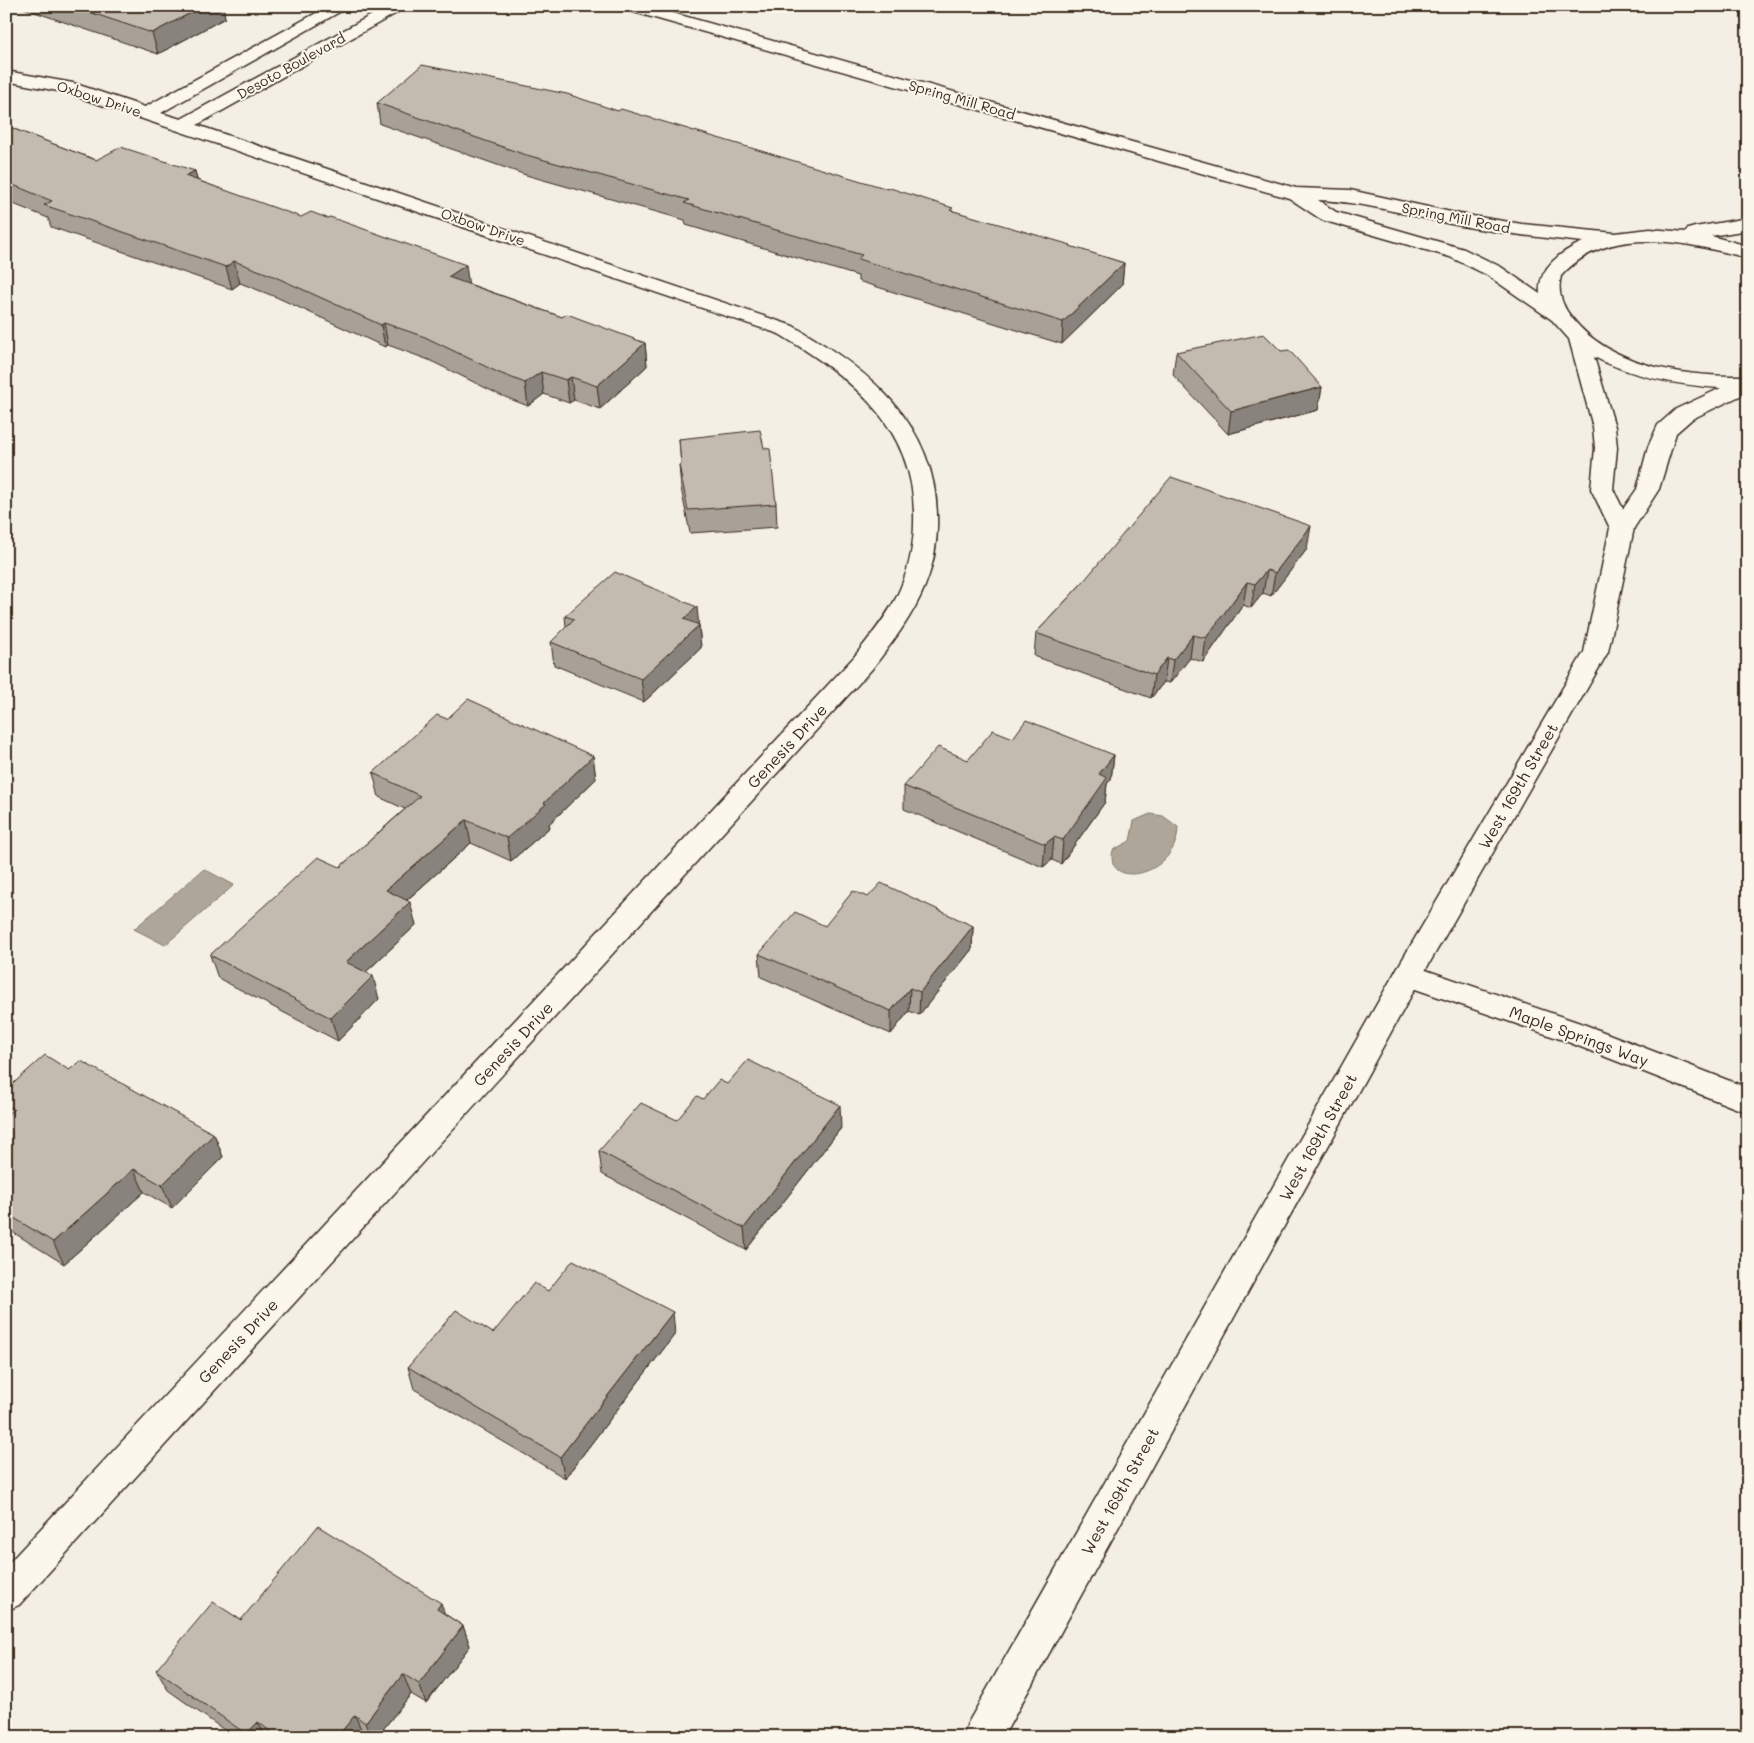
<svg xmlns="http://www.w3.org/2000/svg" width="1754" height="1743" font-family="Mali,sans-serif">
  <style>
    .water { fill: #afa69a; stroke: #817468 }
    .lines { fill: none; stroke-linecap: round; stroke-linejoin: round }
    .minor-casing { stroke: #3b2a1e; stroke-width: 3 }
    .tertiary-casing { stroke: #3b2a1e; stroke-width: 3 }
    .minor { fill: #fbf7ec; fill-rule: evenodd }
    .tertiary { fill: #fbf7ec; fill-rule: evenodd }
    .wall { fill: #a8a197; stroke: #3b2a1e }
    .shaded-wall { fill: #88837b; stroke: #3b2a1e }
    .building { fill: #c3bbb0; stroke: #3b2a1e }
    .labels { text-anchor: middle; stroke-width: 4; stroke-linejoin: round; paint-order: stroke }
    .far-street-label { font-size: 14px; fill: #3b2a1e; stroke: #fbf7ec }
    .street-label { font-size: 16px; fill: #3b2a1e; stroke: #fbf7ec }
  </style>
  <rect width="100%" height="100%" fill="#f3efe4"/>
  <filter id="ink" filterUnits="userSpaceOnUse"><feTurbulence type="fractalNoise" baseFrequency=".02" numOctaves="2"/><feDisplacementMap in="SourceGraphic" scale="10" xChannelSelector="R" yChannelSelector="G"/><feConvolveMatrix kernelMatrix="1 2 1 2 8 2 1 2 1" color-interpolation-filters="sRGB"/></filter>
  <g filter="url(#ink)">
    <!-- water -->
    <path class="water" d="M 1150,814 L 1163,816 L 1178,827 C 1178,877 1103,891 1113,850 L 1130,841 L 1134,821 Z
      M 204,869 L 234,885 L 165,945 L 134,929 Z"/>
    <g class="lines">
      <!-- minor casing -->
      <g class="minor-casing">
        <path id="minor" d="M 329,6 L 350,6 L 161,113 L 181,119 L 388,6 L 409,6 L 197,125 L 793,326 C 868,369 935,422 937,515 C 938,538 934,564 925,586 C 913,616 892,643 872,669 L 19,1605 L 6,1611 L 6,1566 L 854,657 C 869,638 885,619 896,598 C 909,572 915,542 914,513 C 913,424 849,376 779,334 L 63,92 L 6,81 L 6,71 L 73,83 L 145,107 Z
          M 1408,964 L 1583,1024 L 1748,1088 L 1748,1113 L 1563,1040 L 1398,983 L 1394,975 L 1398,967 Z"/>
      </g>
      <!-- tertiary casing -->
      <g class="tertiary-casing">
        <path id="tertiary" d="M 621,6 L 648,6 L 1296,188 L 1350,190 L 1460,214 L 1522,224 L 1615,233 L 1650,229 L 1686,232 L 1688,229 L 1695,227 L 1748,218 L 1748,230 L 1711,236 L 1748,246 L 1748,258 C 1687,243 1609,222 1561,276 C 1557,291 1562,306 1572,318 C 1611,368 1689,377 1748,376 L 1748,392 L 1692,419 L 1676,433 L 1659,489 L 1634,528 L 1608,652 L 1418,983 L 1003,1737 L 963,1737 L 968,1723 L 1398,967 L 1584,652 L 1610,528 L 1591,489 L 1595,448 L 1593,427 L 1569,339 L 1552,320 L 1487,275 L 1450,257 L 1322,220 L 1289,198 L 623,9 ZM 1318,200 C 1367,202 1413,217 1461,226 C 1502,233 1542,238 1583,242 C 1562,251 1537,268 1540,294 L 1501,267 L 1464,249 L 1336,212 ZM 1594,357 C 1633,377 1677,385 1721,388 L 1676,409 L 1658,425 L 1648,447 L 1637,489 L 1623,509 L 1613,489 L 1617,448 L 1615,427 Z"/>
      </g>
      <!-- minor -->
      <use href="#minor" class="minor"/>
      <!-- tertiary -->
      <use href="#tertiary" class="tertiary"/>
    </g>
    <!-- wall -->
    <path class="wall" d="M 17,6 L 223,6 L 225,18 L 158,54 Z
      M 377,103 L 618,111 L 953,211 L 1124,263 L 1122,285 L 1062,344 L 858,281 L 858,276 L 686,225 L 685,220 L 526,175 L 380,124 Z
      M 6,126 L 96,160 L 195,171 L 197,180 L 469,284 L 562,317 L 645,343 L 647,366 L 600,409 L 574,400 L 569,403 L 544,394 L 528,406 L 500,395 L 429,360 L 388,345 L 385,347 L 276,297 L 240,283 L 232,289 L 51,227 L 48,218 L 6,201 Z
      M 1281,351 L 1322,387 L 1318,410 L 1228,434 L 1173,375 L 1176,352 Z
      M 679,439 L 764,448 L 776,504 L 777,527 L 690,533 L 681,488 L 679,465 L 681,465 Z
      M 1307,549 L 1271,596 L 1263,593 L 1251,608 L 1243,605 L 1203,662 L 1190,658 L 1170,683 L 1164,682 L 1151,698 L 1034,656 L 1036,633 L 1083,582 Z
      M 565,616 L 699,625 L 701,648 L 644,702 L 554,665 L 551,642 L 566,627 Z
      M 447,719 L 593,756 L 596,779 L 549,824 L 550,827 L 511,861 L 471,843 L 407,900 L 416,925 L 366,972 L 379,999 L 338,1041 L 218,978 L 210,955 L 340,867 L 405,809 L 379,797 L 373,773 Z
      M 1013,738 L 1114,755 L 1111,779 L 1107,784 L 1105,802 L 1061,864 L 1052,860 L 1043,867 L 904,809 L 904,786 L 968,760 Z
      M 868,897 L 973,926 L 972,949 L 919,1015 L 909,1011 L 891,1034 L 761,977 L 759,954 L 825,926 Z
      M 69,1070 L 214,1134 L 223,1157 L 172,1208 L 144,1192 L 64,1264 L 6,1228 L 6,1090 Z
      M 727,1084 L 841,1128 L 746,1250 L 602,1174 L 599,1151 L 677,1120 L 703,1099 Z
      M 548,1291 L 675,1334 L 565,1478 L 414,1389 L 408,1367 L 493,1333 Z
      M 445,1614 L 463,1626 L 470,1646 L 426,1703 L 411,1694 L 377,1737 L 367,1737 L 363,1734 L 361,1737 L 234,1737 L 168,1690 L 156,1670 L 241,1620 Z"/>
    <!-- shaded-wall -->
    <path class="shaded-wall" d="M 204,6 L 223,6 L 225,18 L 158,54 L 152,33 Z
      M 195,171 L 200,192 L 185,176 Z
      M 234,261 L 240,283 L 232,289 L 226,267 Z
      M 1124,263 L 1122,285 L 1062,344 L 1063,322 Z
      M 466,265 L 469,287 L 448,277 Z
      M 384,323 L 388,345 L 385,347 L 381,325 Z
      M 645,343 L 647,366 L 600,409 L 597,386 Z
      M 541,372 L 544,394 L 528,406 L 525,383 Z
      M 571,377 L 574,400 L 569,403 L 566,380 Z
      M 1322,387 L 1318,410 L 1228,434 L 1231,411 Z
      M 1311,526 L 1307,549 L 1271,596 L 1275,573 Z
      M 1267,570 L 1263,593 L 1251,608 L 1255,584 Z
      M 1247,582 L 1243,605 L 1203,662 L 1206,638 Z
      M 697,607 L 701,648 L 644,702 L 641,679 L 684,619 Z
      M 1193,635 L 1190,658 L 1170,683 L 1173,660 Z
      M 1167,658 L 1164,682 L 1151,698 L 1154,675 Z
      M 1114,755 L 1111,779 L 1107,784 L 1105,802 L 1061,864 L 1063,840 L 1099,774 Z
      M 593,756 L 596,779 L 549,824 L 550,827 L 511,861 L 507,838 Z
      M 466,820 L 471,843 L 392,913 L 386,890 Z
      M 1054,837 L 1052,860 L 1043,867 L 1045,844 Z
      M 410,902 L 416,925 L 352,985 L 346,962 Z
      M 973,926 L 972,949 L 919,1015 L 920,992 Z
      M 373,976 L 379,999 L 338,1041 L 331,1018 Z
      M 910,988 L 909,1011 L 891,1034 L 891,1011 Z
      M 840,1105 L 841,1128 L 746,1250 L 744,1228 Z
      M 214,1134 L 223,1157 L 172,1208 L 162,1185 Z
      M 134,1169 L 144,1192 L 64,1264 L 53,1242 Z
      M 673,1312 L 675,1334 L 565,1478 L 560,1457 Z
      M 441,1603 L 448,1623 L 437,1609 Z
      M 463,1626 L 470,1646 L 426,1703 L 419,1684 Z
      M 403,1674 L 411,1694 L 377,1737 L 371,1737 L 365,1723 Z
      M 355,1715 L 363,1734 L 361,1737 L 337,1737 Z
      M 258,1722 L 266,1737 L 248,1737 L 246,1734 Z"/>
    <!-- building -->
    <path class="building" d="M 71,6 L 204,6 L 152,33 Z
      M 422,65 L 567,94 L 618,111 L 621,109 L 888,189 L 890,188 L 953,208 L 950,210 L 1071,245 L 1070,246 L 1124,263 L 1063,322 L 858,259 L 862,255 L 684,203 L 689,200 L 523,154 L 377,103 Z
      M 6,126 L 96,160 L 121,147 L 195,171 L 185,176 L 301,217 L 311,212 L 327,218 L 330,217 L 466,265 L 448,277 L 562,317 L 567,314 L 645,343 L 597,386 L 571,377 L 566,380 L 541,372 L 525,383 L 497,372 L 425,337 L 384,323 L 381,325 L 271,275 L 234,261 L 226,267 L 44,205 L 52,201 L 6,182 Z
      M 1264,334 L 1281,351 L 1289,350 L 1322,387 L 1231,411 L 1176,352 Z
      M 760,430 L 764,448 L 770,449 L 776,504 L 688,510 L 679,465 L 681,465 L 679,439 Z
      M 1171,477 L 1311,526 L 1275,573 L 1267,570 L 1255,584 L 1247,582 L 1206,638 L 1193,635 L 1173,660 L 1167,658 L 1154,675 L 1036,633 L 1083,582 Z
      M 615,572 L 697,607 L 684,619 L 699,625 L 641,679 L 551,642 L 574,619 L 565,616 Z
      M 468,699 L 593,756 L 544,803 L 546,804 L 507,838 L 466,820 L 386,890 L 410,902 L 346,962 L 373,976 L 331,1018 L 210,955 L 318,857 L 340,867 L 420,796 L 373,773 L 437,715 L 447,719 Z
      M 1026,720 L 1114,755 L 1099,774 L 1107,778 L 1063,840 L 1054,837 L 1045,844 L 904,786 L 938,747 L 968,760 L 993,730 L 1013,738 Z
      M 881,883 L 973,926 L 920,992 L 910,988 L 891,1011 L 759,954 L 795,912 L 825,926 L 853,891 L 868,897 Z
      M 45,1055 L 69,1070 L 81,1061 L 214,1134 L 162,1185 L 134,1169 L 53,1242 L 6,1213 L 6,1116 L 14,1109 L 6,1105 L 6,1090 Z
      M 748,1060 L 840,1105 L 744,1228 L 599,1151 L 641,1103 L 677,1120 L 697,1096 L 703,1099 L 719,1080 L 727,1084 Z
      M 573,1260 L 673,1312 L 560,1457 L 408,1367 L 456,1310 L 493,1333 L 534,1283 L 548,1291 Z
      M 318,1526 L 441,1603 L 437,1609 L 463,1626 L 419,1684 L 403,1674 L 365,1723 L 355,1715 L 337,1737 L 278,1737 L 258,1722 L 246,1734 L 156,1670 L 213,1602 L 241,1620 Z"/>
  </g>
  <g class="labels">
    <!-- far-street labels -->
    <g class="far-street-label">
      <text transform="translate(291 66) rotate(-29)" y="5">Desoto Boulevard</text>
      <text transform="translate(99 99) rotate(18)" y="5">Oxbow Drive</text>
      <text transform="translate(962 100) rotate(16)" y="5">Spring Mill Road</text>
      <text transform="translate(1456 218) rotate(11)" y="5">Spring Mill Road</text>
      <text transform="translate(483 227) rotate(19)" y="5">Oxbow Drive</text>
    </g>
    <!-- street labels -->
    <g class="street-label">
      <text transform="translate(787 746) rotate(-47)" y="6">Genesis Drive</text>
      <text transform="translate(1518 786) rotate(-60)" y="6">West 169th Street</text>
      <text transform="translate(1579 1036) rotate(20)" y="6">Maple Springs Way</text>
      <text transform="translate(513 1044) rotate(-47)" y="6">Genesis Drive</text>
      <text transform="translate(1318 1137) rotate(-61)" y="6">West 169th Street</text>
      <text transform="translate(238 1341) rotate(-47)" y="6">Genesis Drive</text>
      <text transform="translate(1120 1491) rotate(-61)" y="6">West 169th Street</text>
    </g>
  </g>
  <!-- margin -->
  <rect width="1754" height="1743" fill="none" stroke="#fbf7ec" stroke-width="25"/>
  <rect x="12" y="12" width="1729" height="1718" fill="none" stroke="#3b2a1e" stroke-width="2" filter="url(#ink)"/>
</svg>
